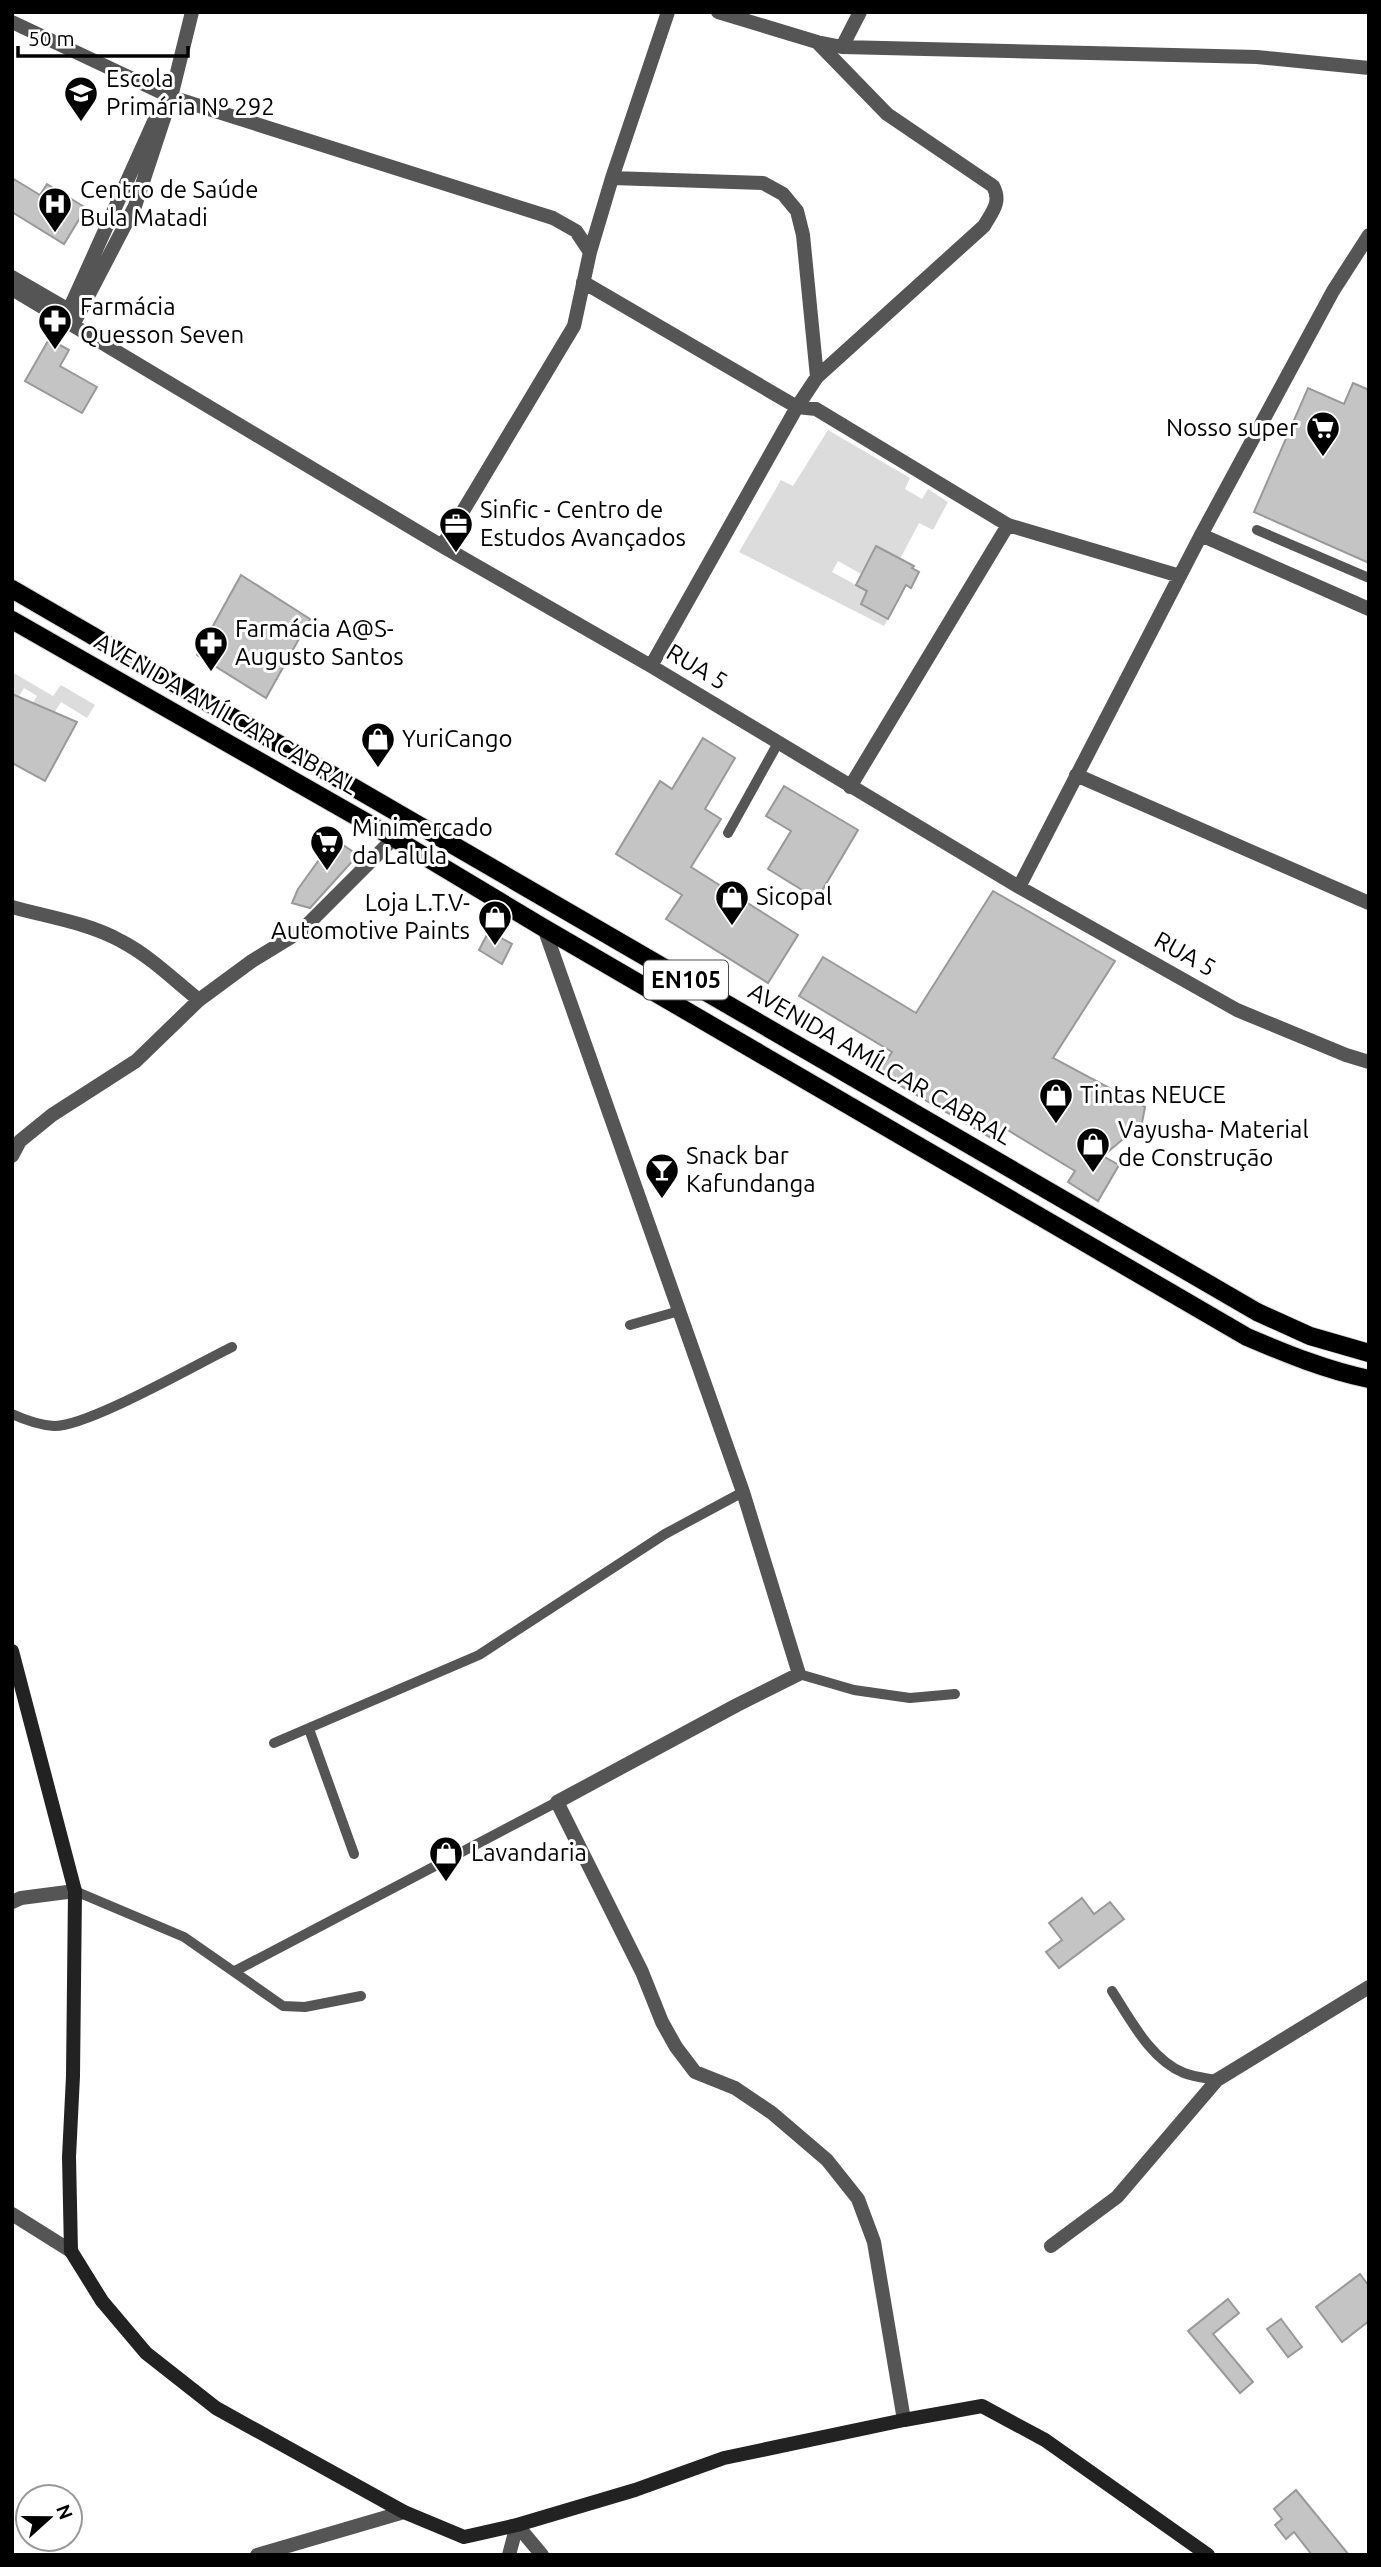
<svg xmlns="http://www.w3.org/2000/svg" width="1381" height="2567" font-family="Ubuntu,sans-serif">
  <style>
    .green { fill: #dcdcdc }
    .building { fill: #c4c4c4; stroke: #999; stroke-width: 2 }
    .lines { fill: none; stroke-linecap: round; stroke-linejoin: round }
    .primary-casing { stroke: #dbdbdb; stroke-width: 20 }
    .lane { stroke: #555; stroke-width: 10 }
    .street { stroke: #555; stroke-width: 14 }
    .secondary { stroke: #222; stroke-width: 14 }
    .primary { stroke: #000; stroke-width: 18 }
    .labels { text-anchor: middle; stroke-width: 6; stroke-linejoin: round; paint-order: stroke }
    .shield { fill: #fff; stroke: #4c4c4c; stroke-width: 2 }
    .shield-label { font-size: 23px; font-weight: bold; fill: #000 }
    .poi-label { font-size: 24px; fill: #000; stroke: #fff; text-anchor: start }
    .street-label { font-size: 24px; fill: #000; stroke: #fff }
  </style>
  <rect width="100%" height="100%" fill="#fff"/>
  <!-- green -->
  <path class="green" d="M 828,430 L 910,478 L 905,489 L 922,499 L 928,489 L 948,502 L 933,530 L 919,523 L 900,559 L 876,546 L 861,574 L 838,561 L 832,572 L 867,591 L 861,604 L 888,619 L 884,626 L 739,552 L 781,480 L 793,486 Z
    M 12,672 L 53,696 L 61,685 L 95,705 L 87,718 L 61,702 L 51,718 L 31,706 L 37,696 L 24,688 L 12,707 Z"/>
  <!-- building -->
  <path class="building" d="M 12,178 L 40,195 L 47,184 L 86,208 L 64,244 L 12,212 Z
    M 49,339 L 69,350 L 60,366 L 97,387 L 82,413 L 25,381 Z
    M 1353,383 L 1369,390 L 1369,563 L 1254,512 L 1308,388 L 1344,404 Z
    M 876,546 L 914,566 L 912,568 L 919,572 L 911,588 L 906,585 L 888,619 L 861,604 L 867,591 L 856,585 Z
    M 241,575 L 310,619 L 266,698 L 197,655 Z
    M 12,694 L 77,722 L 45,781 L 12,763 Z
    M 703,738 L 735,758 L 705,809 L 721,819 L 691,867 L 798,935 L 768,983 L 666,919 L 682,895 L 616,854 L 660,781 L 672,789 Z
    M 784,786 L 858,830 L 817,899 L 768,869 L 791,831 L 766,816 Z
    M 334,839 L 358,855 L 310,908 L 292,903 L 298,889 Z
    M 993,891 L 1115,961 L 1053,1058 L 1145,1107 L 1142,1123 L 1103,1156 L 1119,1165 L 1098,1201 L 1068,1182 L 1075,1171 L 1006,1129 L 993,1139 L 878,1073 L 892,1052 L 799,996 L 823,957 L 916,1013 Z
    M 489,931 L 512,944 L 502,964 L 479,950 Z
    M 1082,1898 L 1094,1914 L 1110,1902 L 1124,1919 L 1059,1968 L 1046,1952 L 1062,1940 L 1049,1923 Z
    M 1360,2274 L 1369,2286 L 1369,2321 L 1342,2342 L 1316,2307 Z
    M 1228,2299 L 1239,2313 L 1213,2334 L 1253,2382 L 1240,2393 L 1188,2331 Z
    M 1281,2319 L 1302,2347 L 1288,2357 L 1267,2329 Z
    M 1296,2490 L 1349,2555 L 1312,2555 L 1294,2532 L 1286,2539 L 1275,2525 L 1282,2519 L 1274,2509 Z"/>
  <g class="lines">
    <!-- primary casing -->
    <g class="primary-casing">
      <path id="primary" d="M 12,589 L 1257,1312 L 1310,1336 L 1369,1353
        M 12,620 L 394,838 L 544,928 L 1247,1337 C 1287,1354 1326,1370 1369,1379"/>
    </g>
    <!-- lane -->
    <path class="lane" d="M 1257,530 L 1369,578
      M 728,833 L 778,743
      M 630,1325 L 679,1311
      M 12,1414 C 25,1420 40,1425 54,1426 C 87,1427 197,1364 232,1347
      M 799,1674 L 854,1690 L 910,1698 L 955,1694
      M 309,1729 L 354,1854
      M 274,1743 L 479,1655 L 665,1534 L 743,1492
      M 75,1891 L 184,1937 L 283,2006 L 305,2007 L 361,1996
      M 235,1971 L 557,1802
      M 1112,1991 C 1130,2019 1151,2060 1184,2073 C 1194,2077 1206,2078 1217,2080"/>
    <!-- street -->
    <path class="street" d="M 718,12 L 817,42 L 842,47 L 1257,57 L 1369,68
      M 12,22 L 171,97 L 553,218 L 576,231 L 590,252
      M 842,47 L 860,12
      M 612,178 L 763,183 L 783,194 L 797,211 L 803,235 L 817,377
      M 12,277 L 69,310 L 156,117
      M 583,282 L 797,407 L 816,409 L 1008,525 L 1180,576
      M 12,289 L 442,546 L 651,666 L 1019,887 L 1237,1010 L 1346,1055 L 1369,1062
      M 73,325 L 135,206 L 171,97 L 192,12
      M 1201,535 L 1369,609
      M 442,546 L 574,326 L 590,252 L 612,178 L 668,12
      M 651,666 L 797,407 L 817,377 L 984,226 C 992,212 1002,202 993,186 L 887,114 L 817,42
      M 1076,775 L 1369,903
      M 850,787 L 1008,525
      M 1019,887 L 1201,535 L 1333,291 L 1369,235
      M 12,907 C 48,917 89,923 121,941 C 150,956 174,980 199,1000
      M 544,928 L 743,1492 L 799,1674 L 737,1705 L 557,1802 L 642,1972 L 662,2022 L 676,2047 L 695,2072 L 735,2088 L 772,2113 L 827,2160 L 858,2199 L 874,2242 L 904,2420
      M 12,1156 L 20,1141 L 52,1115 L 136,1061 L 199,1000 L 252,961 L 301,931 L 394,838
      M 12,1902 L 21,1898 L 75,1891
      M 12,2214 L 71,2251
      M 1051,2246 L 1117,2197 L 1217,2080 L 1369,1987
      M 517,2525 L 542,2555
      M 257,2555 L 404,2512
      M 509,2555 L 517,2525"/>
    <!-- secondary -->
    <path class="secondary" d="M 12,1651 L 75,1891 L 73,2076 L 69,2157 L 71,2251 L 102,2301 L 146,2353 L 216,2408 L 404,2512 L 464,2537 L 517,2525 L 635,2490 L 724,2458 L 904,2420 L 982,2406 L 1045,2440 L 1208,2555"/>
    <!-- primary -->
    <use href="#primary" class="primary"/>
  </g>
  <!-- icons -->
  <defs>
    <g id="school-pin" transform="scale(1.75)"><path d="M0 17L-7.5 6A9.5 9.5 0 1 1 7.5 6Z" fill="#000" stroke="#fff"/><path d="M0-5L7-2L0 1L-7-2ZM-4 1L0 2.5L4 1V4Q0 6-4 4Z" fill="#fff"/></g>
    <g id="hospital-pin" transform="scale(1.75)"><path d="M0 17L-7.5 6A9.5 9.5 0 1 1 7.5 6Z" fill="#000" stroke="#fff"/><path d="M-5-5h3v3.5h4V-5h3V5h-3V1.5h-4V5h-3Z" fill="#fff"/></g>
    <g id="pharmacy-pin" transform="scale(1.75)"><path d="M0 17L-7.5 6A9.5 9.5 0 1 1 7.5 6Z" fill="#000" stroke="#fff"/><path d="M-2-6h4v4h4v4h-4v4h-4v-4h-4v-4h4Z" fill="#fff"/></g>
    <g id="supermarket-pin" transform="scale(1.75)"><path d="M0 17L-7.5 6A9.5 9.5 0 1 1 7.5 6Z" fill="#000" stroke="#fff"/><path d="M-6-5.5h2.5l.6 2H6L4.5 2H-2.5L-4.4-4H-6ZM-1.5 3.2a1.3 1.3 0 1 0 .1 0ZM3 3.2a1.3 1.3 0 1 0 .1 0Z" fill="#fff"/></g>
    <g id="office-pin" transform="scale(1.75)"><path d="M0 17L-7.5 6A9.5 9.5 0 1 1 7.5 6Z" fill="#000" stroke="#fff"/><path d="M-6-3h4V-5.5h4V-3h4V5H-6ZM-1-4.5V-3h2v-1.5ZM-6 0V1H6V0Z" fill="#fff"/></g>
    <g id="shop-pin" transform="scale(1.75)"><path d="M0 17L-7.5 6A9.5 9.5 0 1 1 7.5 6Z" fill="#000" stroke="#fff"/><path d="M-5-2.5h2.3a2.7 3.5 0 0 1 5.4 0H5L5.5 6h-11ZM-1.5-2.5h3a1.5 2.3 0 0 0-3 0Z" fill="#fff"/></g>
    <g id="bar-pin" transform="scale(1.75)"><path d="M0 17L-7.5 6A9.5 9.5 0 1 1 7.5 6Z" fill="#000" stroke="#fff"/><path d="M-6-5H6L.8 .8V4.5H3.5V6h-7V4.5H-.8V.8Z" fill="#fff"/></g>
  </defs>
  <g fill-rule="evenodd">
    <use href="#school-pin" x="81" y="93"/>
    <use href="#hospital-pin" x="55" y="204"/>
    <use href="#pharmacy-pin" x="55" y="321"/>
    <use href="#supermarket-pin" x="1323" y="428"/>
    <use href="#office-pin" x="456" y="524"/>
    <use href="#pharmacy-pin" x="211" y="643"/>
    <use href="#shop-pin" x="378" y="739"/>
    <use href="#supermarket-pin" x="327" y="842"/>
    <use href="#shop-pin" x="732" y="897"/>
    <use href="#shop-pin" x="495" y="917"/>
    <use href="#shop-pin" x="1056" y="1095"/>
    <use href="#shop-pin" x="1093" y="1144"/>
    <use href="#bar-pin" x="662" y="1170"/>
    <use href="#shop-pin" x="446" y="1853"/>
  </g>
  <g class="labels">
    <!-- shield labels -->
    <rect class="shield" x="644" y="960.5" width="84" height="39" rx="5"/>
    <g class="shield-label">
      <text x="686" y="988">EN105</text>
    </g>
    <!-- poi labels -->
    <g class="poi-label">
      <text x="106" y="87">Escola<tspan x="106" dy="28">Primária Nº 292</tspan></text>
      <text x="80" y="198">Centro de Saúde<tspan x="80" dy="28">Bula Matadi</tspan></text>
      <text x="80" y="315">Farmácia<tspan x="80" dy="28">Quesson Seven</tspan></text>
      <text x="1298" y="436" text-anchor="end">Nosso super</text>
      <text x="480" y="518">Sinfic - Centro de<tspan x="480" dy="28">Estudos Avançados</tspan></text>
      <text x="235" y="637">Farmácia A@S-<tspan x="235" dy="28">Augusto Santos</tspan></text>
      <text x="402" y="747">YuriCango</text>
      <text x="352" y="836">Minimercado<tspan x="352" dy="28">da Lalula</tspan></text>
      <text x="756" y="905">Sicopal</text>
      <text x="470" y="911" text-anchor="end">Loja L.T.V-<tspan x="470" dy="28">Automotive Paints</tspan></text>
      <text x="1080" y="1103">Tintas NEUCE</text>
      <text x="1118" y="1138">Vayusha- Material<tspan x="1118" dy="28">de Construção</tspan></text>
      <text x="686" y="1164">Snack bar<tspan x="686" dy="28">Kafundanga</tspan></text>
      <text x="471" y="1861">Lavandaria</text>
    </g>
    <!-- street labels -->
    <g class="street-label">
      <text transform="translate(697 667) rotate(31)" y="8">RUA 5</text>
      <text transform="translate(226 714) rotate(30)" y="8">AVENIDA AMÍLCAR CABRAL</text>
      <text transform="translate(1185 954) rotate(29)" y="8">RUA 5</text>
      <text transform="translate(880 1064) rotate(30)" y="8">AVENIDA AMÍLCAR CABRAL</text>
    </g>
  </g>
  <!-- border -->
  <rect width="1381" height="2567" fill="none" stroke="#000000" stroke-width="28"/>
  <!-- north arrow -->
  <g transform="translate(49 2518) rotate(69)"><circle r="33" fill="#ffffff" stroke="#999999" stroke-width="2"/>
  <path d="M0-5L12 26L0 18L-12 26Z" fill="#000000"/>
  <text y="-10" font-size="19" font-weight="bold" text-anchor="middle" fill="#000000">N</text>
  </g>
  <!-- scale -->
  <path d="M18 46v10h170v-10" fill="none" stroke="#000000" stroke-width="3.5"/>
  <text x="28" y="46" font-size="21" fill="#000000" stroke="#ffffff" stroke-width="5" paint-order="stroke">50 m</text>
</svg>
